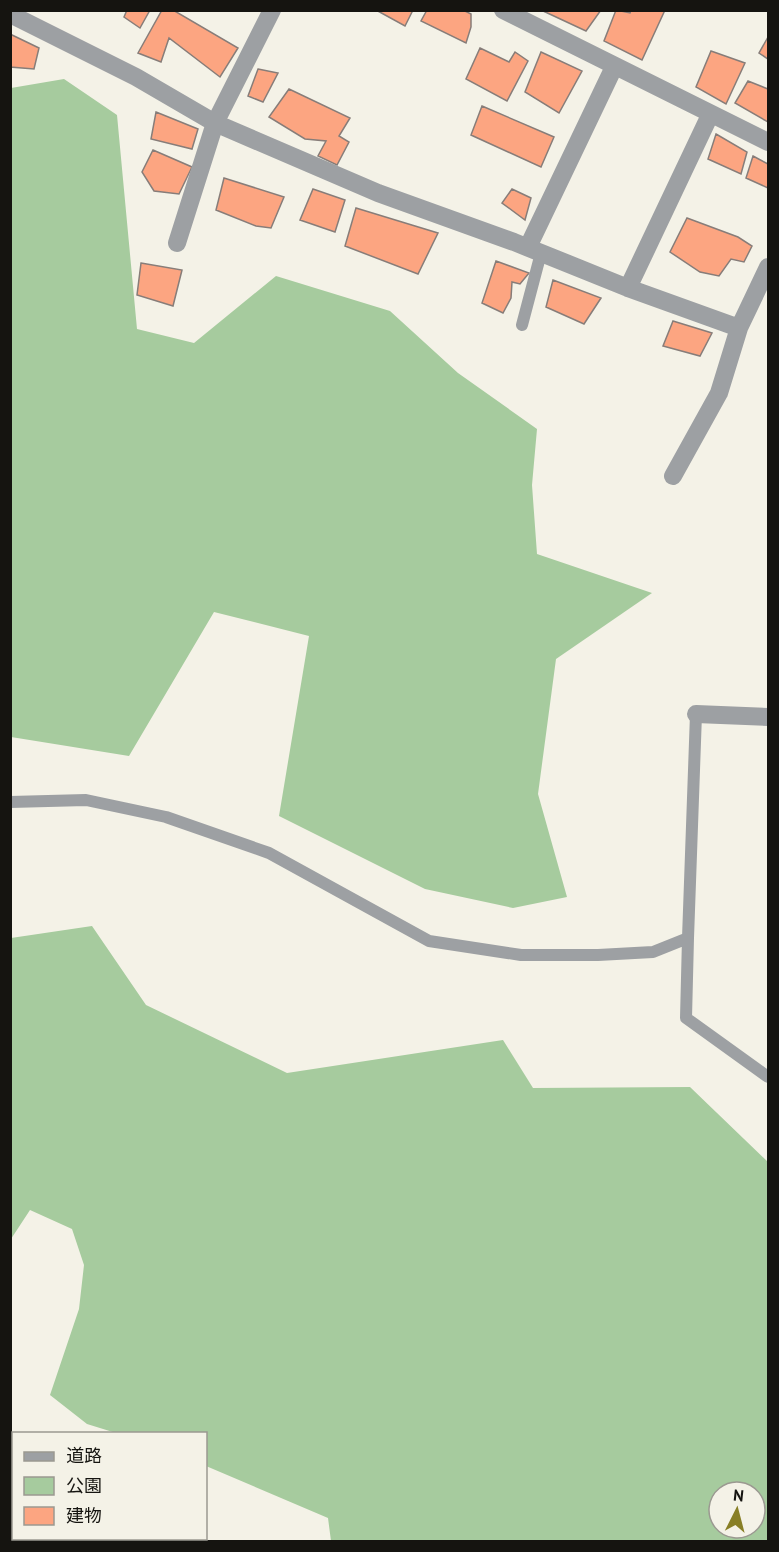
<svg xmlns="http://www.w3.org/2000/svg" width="779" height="1552" font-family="'PT Sans','Noto Sans JP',sans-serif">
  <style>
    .green { fill: #a6cb9e; fill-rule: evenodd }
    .building { fill: #fca581; stroke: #877d79; stroke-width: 1.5 }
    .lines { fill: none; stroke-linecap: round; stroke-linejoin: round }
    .lane { stroke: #9da0a3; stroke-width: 12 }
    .street { stroke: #9da0a3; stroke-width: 18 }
  </style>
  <rect width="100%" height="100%" fill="#f4f2e7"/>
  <!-- green -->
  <path class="green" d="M 64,79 L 117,115 L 137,329 L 194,343 L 276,276 L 390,311 L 458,373 L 537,429 L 532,485 L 537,554 L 652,593 L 556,659 L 538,794 L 567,897 L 513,908 L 425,889 L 279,816 L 309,636 L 214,612 L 129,756 L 11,737 L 11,88 Z
    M 92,926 L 146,1005 L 287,1073 L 503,1040 L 533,1088 L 690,1087 L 768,1162 L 768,1541 L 331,1541 L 328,1518 L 206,1466 L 206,1434 L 116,1433 L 87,1424 L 50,1395 L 79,1309 L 84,1265 L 72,1229 L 30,1210 L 11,1239 L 11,938 ZM 719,1492 L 755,1492 L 755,1528 L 719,1528 Z"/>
  <!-- building -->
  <path class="building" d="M 127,10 L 150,10 L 140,28 L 124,17 Z
    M 162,10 L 173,10 L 238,48 L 220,77 L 169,38 L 161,62 L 138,53 Z
    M 376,10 L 413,10 L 405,26 Z
    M 427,10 L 463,10 L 471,14 L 471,27 L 466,43 L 421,21 Z
    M 541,10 L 601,10 L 586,31 Z
    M 616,10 L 630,13 L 631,10 L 665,10 L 642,60 L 604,41 Z
    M 10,34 L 39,48 L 34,69 L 10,67 Z
    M 768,37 L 768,59 L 759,53 Z
    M 480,48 L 509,62 L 515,52 L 528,61 L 507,101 L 466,79 Z
    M 711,51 L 745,63 L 726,104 L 696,87 Z
    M 541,52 L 582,71 L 559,113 L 525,92 Z
    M 258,69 L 278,73 L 263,102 L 248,96 Z
    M 748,81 L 768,89 L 768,122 L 735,103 Z
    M 289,89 L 350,118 L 339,136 L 349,142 L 337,165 L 318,156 L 326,141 L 305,139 L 269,117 Z
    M 482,106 L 554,137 L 541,167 L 471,135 Z
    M 156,112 L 198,129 L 192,149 L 151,139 Z
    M 716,134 L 747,152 L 741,174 L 708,159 Z
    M 153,150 L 192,167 L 179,194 L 154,191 L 142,172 Z
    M 753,156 L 768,164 L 768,188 L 746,178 Z
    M 224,178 L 284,197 L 271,228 L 256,226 L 216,210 Z
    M 313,189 L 345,200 L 335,232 L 300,220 Z
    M 512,189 L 531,198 L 525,220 L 502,203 Z
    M 356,208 L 438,233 L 418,274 L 345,246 Z
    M 687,218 L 738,237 L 752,246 L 744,262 L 731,259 L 719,276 L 700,272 L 670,252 Z
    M 496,261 L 529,273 L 520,284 L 512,282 L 511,298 L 503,313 L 482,303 Z
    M 141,263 L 182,270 L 173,306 L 137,295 Z
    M 553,280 L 601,298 L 584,324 L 546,307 Z
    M 673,321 L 712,333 L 700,356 L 663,346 Z"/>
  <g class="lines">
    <!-- lane -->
    <path class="lane" d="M 522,325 L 541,253
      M 10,802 L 86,800 L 166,817 L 269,853 L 429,941 L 521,955 L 598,955 L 653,952 L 688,938 L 696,714
      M 688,938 L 686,1018 L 768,1077
      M 10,1471 L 14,1471
      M 138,1542 L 139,1538"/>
    <!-- street -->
    <path class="street" d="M 503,10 L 768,142
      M 10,14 L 136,77 L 215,123 L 378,193 L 514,242 L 628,288 L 739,328
      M 177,243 L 215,123 L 272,10
      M 528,247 L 614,67
      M 628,288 L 710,115
      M 673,476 L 719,393 L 739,328 L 768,267
      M 696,714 L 768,717"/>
  </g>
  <!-- border -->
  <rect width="779" height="1552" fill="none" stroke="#151410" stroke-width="24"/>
  <!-- legend -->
  <rect x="12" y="1432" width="195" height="108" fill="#f4f2e7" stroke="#9b9991" stroke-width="1.5"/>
  <rect x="24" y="1452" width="30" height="9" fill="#9da0a3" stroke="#9b9991" stroke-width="1.5"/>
  <text x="66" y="1462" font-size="18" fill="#151410">道路</text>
  <rect x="24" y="1477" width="30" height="18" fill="#a6cb9e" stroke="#9b9991" stroke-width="1.5"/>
  <text x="66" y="1492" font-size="18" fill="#151410">公園</text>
  <rect x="24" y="1507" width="30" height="18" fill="#fca581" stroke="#9b9991" stroke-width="1.5"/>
  <text x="66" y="1522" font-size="18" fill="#151410">建物</text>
  <!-- north arrow -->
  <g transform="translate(737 1510) rotate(6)"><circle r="28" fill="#f4f2e7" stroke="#9b9991" stroke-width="1.5"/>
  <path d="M0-4.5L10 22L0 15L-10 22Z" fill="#887f26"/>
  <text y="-9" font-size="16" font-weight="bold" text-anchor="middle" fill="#151410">N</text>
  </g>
</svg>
